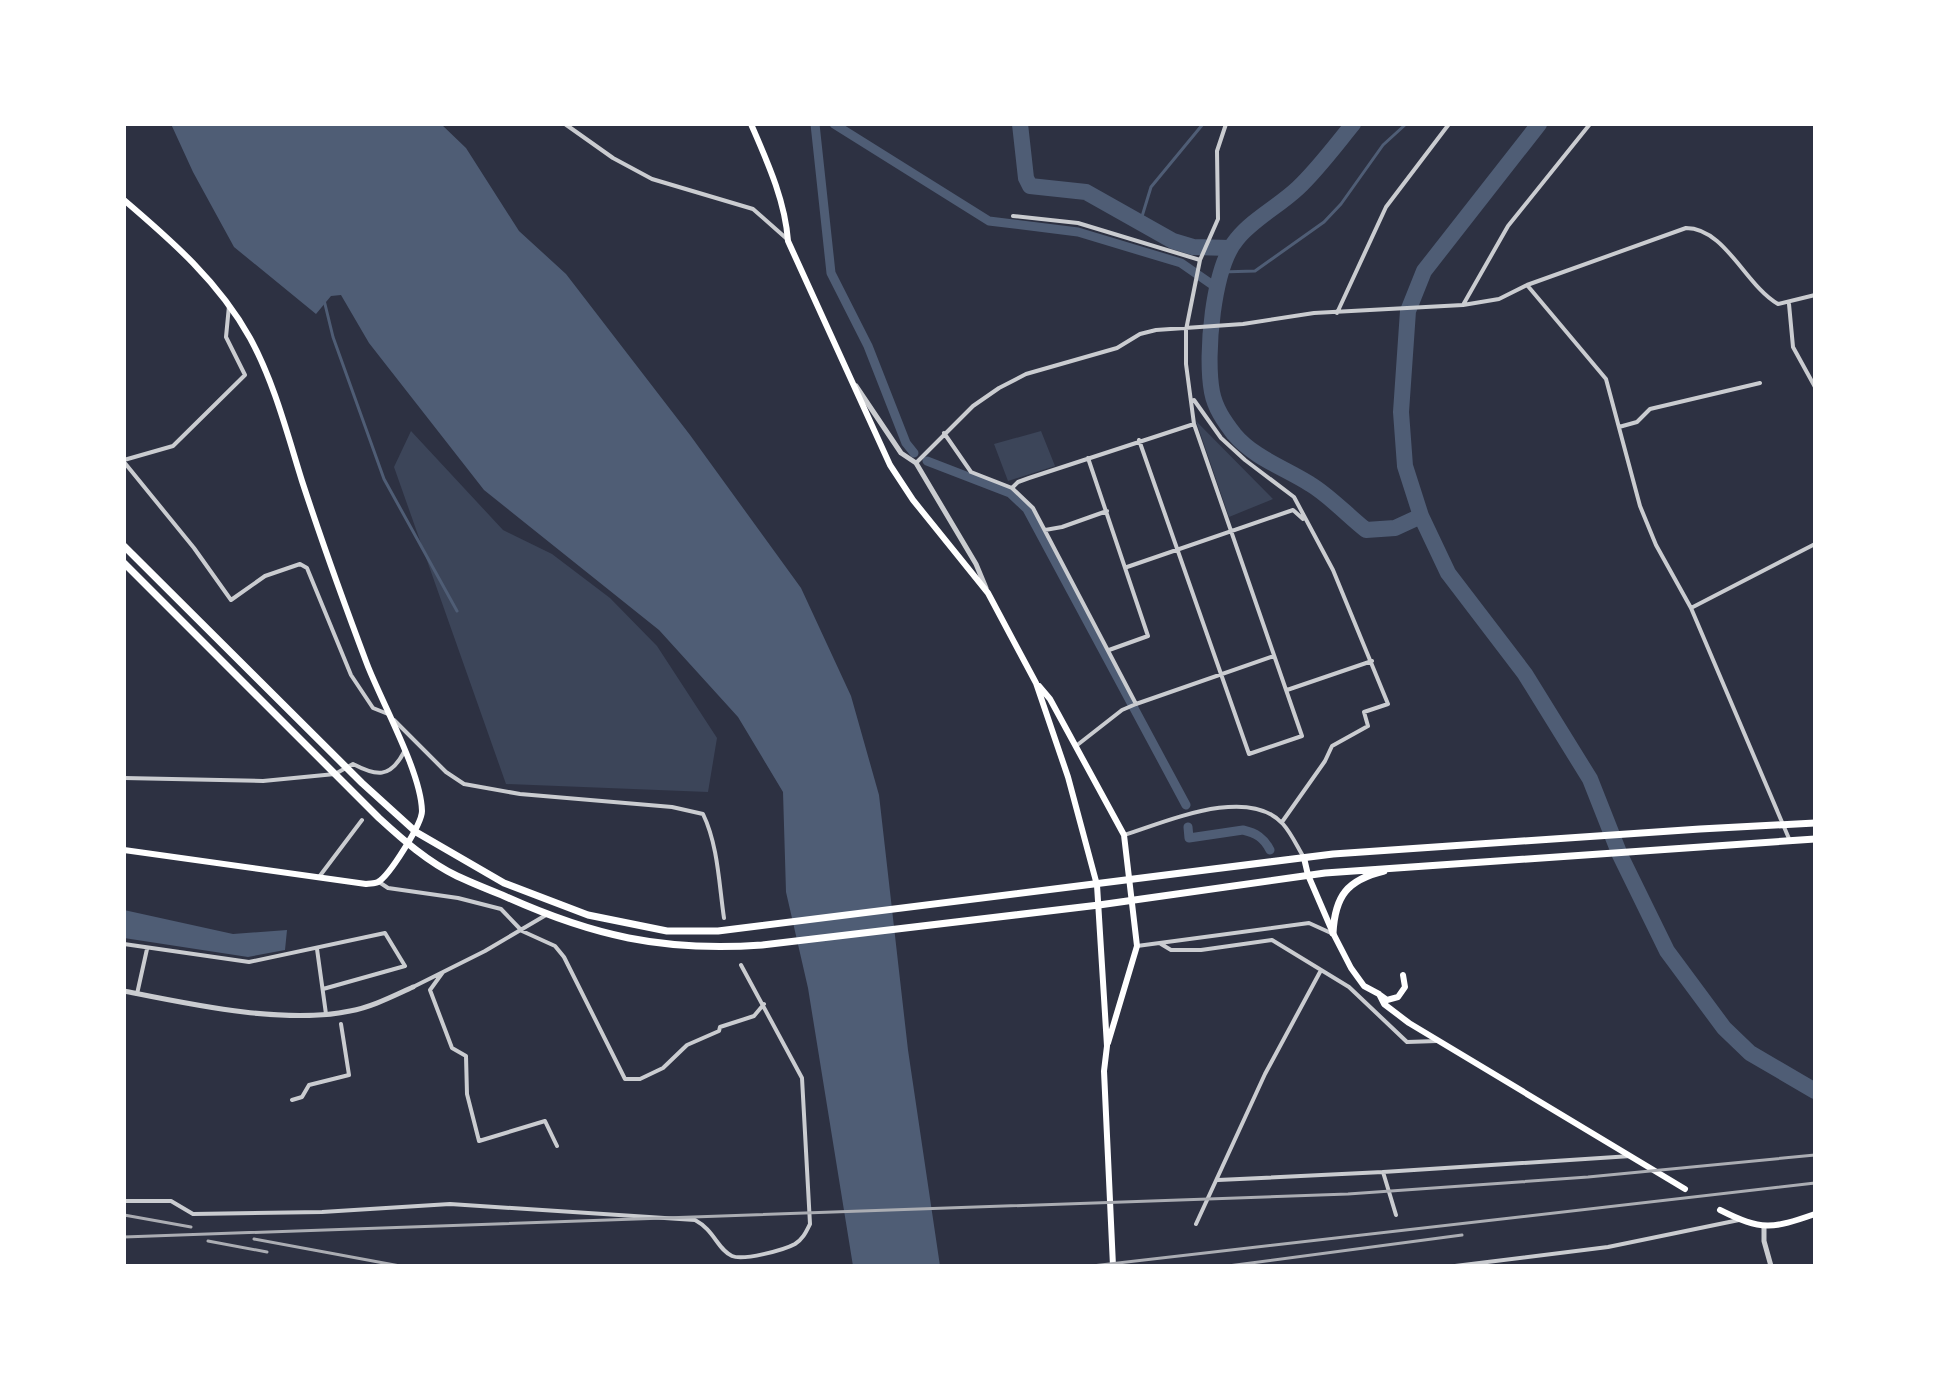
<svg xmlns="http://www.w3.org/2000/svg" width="1939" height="1390" font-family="'Public Sans',sans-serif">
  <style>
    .green { fill: #3c4559 }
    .water { fill: #4f5d75 }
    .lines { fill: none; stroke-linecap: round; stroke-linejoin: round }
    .stream { stroke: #4f5d75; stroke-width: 3 }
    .canal { stroke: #4f5d75; stroke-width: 9 }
    .river { stroke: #4f5d75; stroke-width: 16 }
    .minor { stroke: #caccd0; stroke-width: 4 }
    .tertiary { stroke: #caccd0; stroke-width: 5 }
    .secondary { stroke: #fff; stroke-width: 6 }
    .primary { stroke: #fff; stroke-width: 6 }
    .trunk { stroke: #fff; stroke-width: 7 }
    .rail { stroke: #abadb3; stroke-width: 3 }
  </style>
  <rect width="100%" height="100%" fill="#2d3142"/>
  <!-- green -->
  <path class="green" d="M 1196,421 L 1273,499 L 1229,517 Z
    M 411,431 L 503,530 L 552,554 L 610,598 L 657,646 L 717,738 L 708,792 L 506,784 L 394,467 Z
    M 1041,431 L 1055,466 L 1008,481 L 994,444 Z"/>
  <!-- water -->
  <path class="water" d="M 171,124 L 441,124 L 466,148 L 519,231 L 566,274 L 690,435 L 801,588 L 851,696 L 879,795 L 908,1050 L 940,1266 L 853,1266 L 808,988 L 786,892 L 783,792 L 738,717 L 659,630 L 484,490 L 369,343 L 341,295 L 331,296 L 316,314 L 234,247 L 193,172 Z
    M 124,910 L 233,934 L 287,930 L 285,950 L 248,957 L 124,938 Z"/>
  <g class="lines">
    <!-- stream -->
    <path class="stream" d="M 1140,223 L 1151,187 L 1203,124
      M 1221,272 L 1255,271 L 1324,222 L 1341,204 L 1383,145 L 1406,124
      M 324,300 L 333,337 L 384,479 L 457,611"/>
    <!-- canal -->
    <path class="canal" d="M 815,124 L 831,273 L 868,346 L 906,443 L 914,453
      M 834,124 L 989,221 L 1078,232 L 1181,263 L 1217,288
      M 927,461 L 1010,493 L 1027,509 L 1186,805
      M 1188,827 L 1189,838 L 1243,830 C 1256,833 1264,838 1270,850"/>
    <!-- river -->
    <path class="river" d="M 1020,124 L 1026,178 L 1030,186 L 1086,192 L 1173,241 L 1193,247 L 1230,248
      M 1353,124 C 1335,146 1318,169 1298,188 C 1279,206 1253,219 1237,239 C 1213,267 1205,355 1212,392 C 1215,408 1224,421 1234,434 C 1254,458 1285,468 1310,484 C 1330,496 1347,515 1366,530 L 1395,528 L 1421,516
      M 1539,124 L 1424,271 L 1408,311 L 1401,412 L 1405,466 L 1421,516 L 1448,573 L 1525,674 L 1590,779 L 1620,855 L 1667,951 L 1724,1028 L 1750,1053 L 1815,1091"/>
    <!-- minor -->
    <path class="minor" d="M 565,124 L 613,158 L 652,179 L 753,209 L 787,239
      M 1013,216 L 1078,223 L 1200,260
      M 1527,285 L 1606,379 L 1640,506 L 1656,545 L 1691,608 L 1790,841
      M 1789,304 L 1793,347 L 1815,387
      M 1463,305 L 1508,226 L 1590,124
      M 1337,313 L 1386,207 L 1449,124
      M 1194,400 L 1221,438 L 1245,460 L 1294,497 L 1333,570 L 1388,704 L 1364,712 L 1368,726 L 1332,746 L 1325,761 L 1282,822
      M 1619,427 L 1637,422 L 1650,409 L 1760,383
      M 944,433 L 971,472 L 1012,488 L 1033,508 L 1136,704
      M 1139,440 L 1249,754 L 1302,736 L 1194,424 L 1186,364 L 1186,330 L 1200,260 L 1218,219 L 1217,151 L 1226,124
      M 1088,458 L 1148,636 L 1109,650
      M 124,460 L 173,446 L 245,375 L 226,337 L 229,306
      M 124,462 L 194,548 L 231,600 L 265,576 L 300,564 L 307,568 L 351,675 L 373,708 L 388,714
      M 916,463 L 973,406 L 999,388 L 1026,374 L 1117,348 L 1140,334 L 1156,330 L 1243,324 L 1314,313 L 1463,305 L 1499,299 L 1527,285 L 1686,228 C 1725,228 1746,286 1778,304 L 1815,295
      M 1012,488 L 1018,482 L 1029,478 L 1194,424
      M 1045,530 L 1062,527 L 1107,511
      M 1127,567 L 1293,510 L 1303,519
      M 1691,608 L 1815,544
      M 1287,690 L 1372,661
      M 394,720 L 446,772 L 464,784 L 520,794 L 672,807 L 703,814 C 718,845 719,884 724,918
      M 1076,746 L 1122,710 L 1136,704 L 1274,656
      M 124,778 L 263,781 L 335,774 L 353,764 C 376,776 390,779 404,752
      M 1124,835 C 1166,822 1248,785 1283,824 C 1291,833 1297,846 1303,856
      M 319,877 L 362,820
      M 379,882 L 388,888 L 458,898 L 501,909 L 522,931 L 555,946 L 564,957 L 625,1079 L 640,1079 L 663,1068 L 687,1045 L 719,1031 L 720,1027 L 754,1016 L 764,1004
      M 124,944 L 249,962 L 385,933 L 405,966 L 323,989
      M 1161,944 L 1171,950 L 1201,950 L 1272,940 L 1349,987 L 1407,1042 L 1437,1041
      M 1137,946 L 1309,923 L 1331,933
      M 317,949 L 326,1014
      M 443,972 L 430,990 L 452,1048 L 466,1056 L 467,1094 L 479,1141 L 545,1121 L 557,1146
      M 413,987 L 485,951 L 546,915
      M 137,994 L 147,949
      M 292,1100 L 302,1097 L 309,1085 L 349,1075 L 341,1024
      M 1383,1172 L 1396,1215
      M 1218,1180 L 1383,1172 L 1631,1156
      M 124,1201 L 171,1201 L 193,1214 L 322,1212 L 450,1204 L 695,1220 C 714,1230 718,1250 732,1256 C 743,1261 784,1250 795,1244 C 803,1239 806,1232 810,1224 L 802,1078 L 741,965
      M 1196,1224 L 1265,1074 L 1320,972
      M 1455,1266 L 1608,1247 L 1739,1220"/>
    <!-- tertiary -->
    <path class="tertiary" d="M 856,386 L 901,453 L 916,463 L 976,564 L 986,588
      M 124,991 C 189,1004 284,1025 350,1011 C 372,1007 393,996 413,987
      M 1764,1227 L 1764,1241 L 1771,1266"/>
    <!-- secondary -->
    <path class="secondary" d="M 751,124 C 767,161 785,200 788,241 L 890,465 L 913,500 L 988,593 L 1036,683 L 1068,777 L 1097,885 L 1107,1046 L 1104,1071 L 1113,1266
      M 1039,686 L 1050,699 L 1124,835 L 1137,946 L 1108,1043
      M 1304,858 L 1308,875 L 1333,933 L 1351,968 L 1364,986 L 1379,994 L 1384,1004 L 1409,1023 L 1685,1189
      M 1380,995 L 1387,1000 L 1398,997 L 1405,987 L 1403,975
      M 1720,1210 C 1762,1231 1772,1229 1815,1214"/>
    <!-- primary -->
    <path class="primary" d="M 124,200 C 172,241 219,282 250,338 C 274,382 287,433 302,481 C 322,542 344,603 367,664 C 382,703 421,772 422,811 C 422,824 389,876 378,882 C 375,884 370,883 366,884 L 124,850"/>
    <!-- trunk -->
    <path class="trunk" d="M 124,546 L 362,783 L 416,832 L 504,883 L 588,915 L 667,931 L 718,931 L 1333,854 L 1700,829 L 1815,823
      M 124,563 L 379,818 C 403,840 428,862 457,876 C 472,883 487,889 502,895 C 592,936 663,952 762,945 L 1099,905 L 1325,873 L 1815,839
      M 1333,933 C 1335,896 1347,880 1384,871"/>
    <!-- rail -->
    <path class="rail" d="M 124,1215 L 191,1227
      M 124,1237 L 1348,1194 L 1588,1177 L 1815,1155
      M 254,1239 L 400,1266
      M 208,1241 L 267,1252
      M 1092,1266 L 1815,1183
      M 1228,1266 L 1462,1235"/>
  </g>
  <!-- border -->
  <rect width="1939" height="1390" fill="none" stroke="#ffffff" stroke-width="252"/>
</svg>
